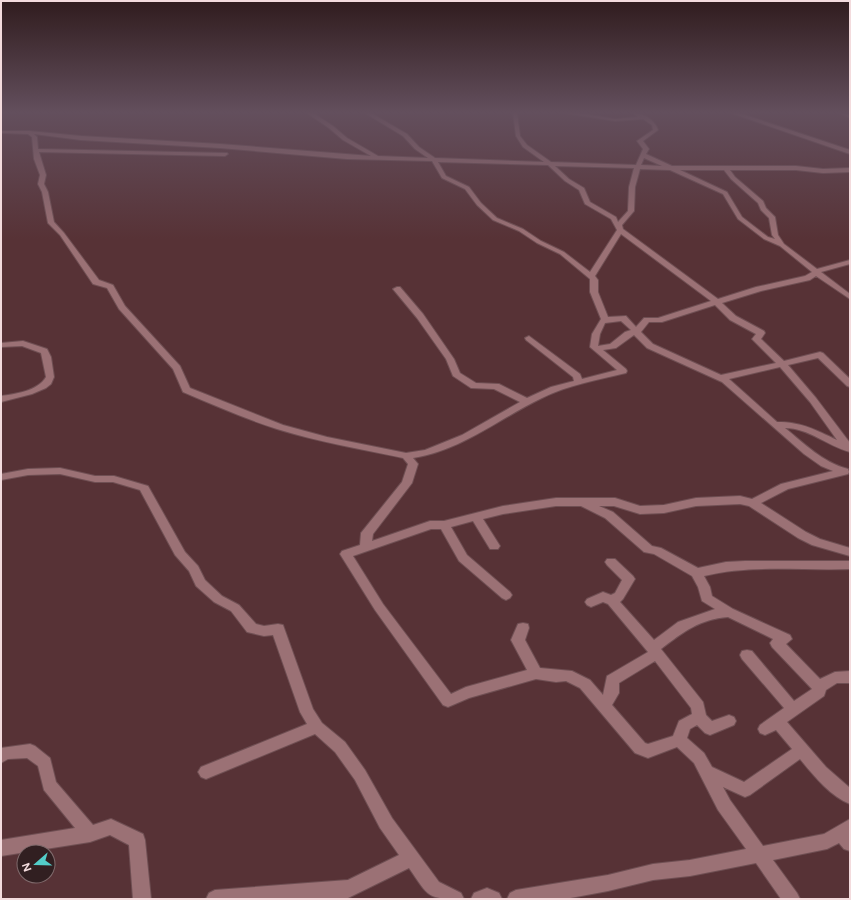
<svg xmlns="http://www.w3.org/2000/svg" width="851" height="900" font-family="Figtree,sans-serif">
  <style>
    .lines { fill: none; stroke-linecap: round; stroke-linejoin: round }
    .minor-casing { stroke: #6f4f53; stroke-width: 2 }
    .minor { fill: #9b7175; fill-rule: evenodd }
  </style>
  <rect width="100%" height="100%" fill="#573236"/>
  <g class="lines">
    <!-- minor casing -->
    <g class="minor-casing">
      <path id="minor" d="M 307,113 L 313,113 L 333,126 L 347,138 L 378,156 L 428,158 L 415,149 L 403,136 L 365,113 L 371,113 L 407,134 L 419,147 L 435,158 L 544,162 L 523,147 L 516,136 L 513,113 L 517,113 L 520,136 L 527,145 L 551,162 L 636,165 L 643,149 L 637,141 L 653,130 L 652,125 L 643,119 L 615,121 L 564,113 L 579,113 L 615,119 L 638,117 L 633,113 C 643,113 655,120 658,130 L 643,141 L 649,149 L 646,154 L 672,166 L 796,166 L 823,169 L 850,168 L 850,172 L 823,173 L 796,170 L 730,170 L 735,177 L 763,201 L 766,208 L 775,217 L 778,235 L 784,244 L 817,269 L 850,260 L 850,264 L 821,272 L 850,294 L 850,299 L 816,276 L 810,280 L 761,291 L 722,303 L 736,316 L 764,331 L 765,333 L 761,339 L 784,361 L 820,352 L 823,353 L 850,379 L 850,387 L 847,386 L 818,358 L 788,365 L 816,398 L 850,443 L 850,452 C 827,446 809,428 785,428 C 805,444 822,462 848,469 L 849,472 L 848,474 L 788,489 L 761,503 L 806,532 L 820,539 L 850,548 L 850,556 L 812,545 L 798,538 L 749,506 L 740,504 L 696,506 L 664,513 L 640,514 L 614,506 L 599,506 L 613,512 L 652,546 L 661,548 L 698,568 L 726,562 L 745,561 L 850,561 L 850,569 C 802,571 752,564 704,576 L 710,587 L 712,596 L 733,609 L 790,635 L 792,639 L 786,644 L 820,679 L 835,672 L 850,671 L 850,683 L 837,683 L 826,690 L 824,696 L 787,722 L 826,767 L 850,788 L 850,804 C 830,796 814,776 800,759 L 750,795 L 745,797 L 723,787 L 730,800 L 763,846 L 824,834 L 850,819 L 850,851 L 844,849 L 839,843 L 827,849 L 773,860 L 797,893 L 800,899 L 781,899 L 756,863 L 690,876 L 653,880 L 608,891 L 565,899 L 507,899 L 510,893 L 516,890 L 608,875 L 653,864 L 690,860 L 746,849 L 718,810 L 694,763 L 677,747 L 648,758 L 635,753 L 580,688 L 566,681 L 556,682 L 536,679 L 469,698 L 448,707 L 443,705 L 375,610 L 340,554 L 342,551 L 360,545 L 361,533 L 402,482 L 408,464 L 403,458 C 361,449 318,442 277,429 C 245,419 214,405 183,392 L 173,369 L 119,309 L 107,288 L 93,284 L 60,235 L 48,223 L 42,192 L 38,184 L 40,175 L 34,159 L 32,137 L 28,134 L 1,133 L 1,131 L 29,131 L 81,136 L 220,144 L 371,156 L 343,140 L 329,128 ZM 34,134 L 81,140 L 220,148 L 347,159 L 432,161 L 442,178 L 465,189 L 477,205 L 493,220 L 519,231 L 537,243 L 560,254 L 590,279 L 590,292 L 601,319 L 592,334 L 590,347 L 617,370 L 582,379 L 580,374 L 529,336 L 525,338 L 526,340 L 573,377 L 574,381 L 551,387 L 527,398 L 499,384 L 476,383 L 460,373 L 454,359 L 423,314 L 400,287 L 397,287 L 393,289 L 417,318 L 446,359 L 453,376 L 471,388 L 494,389 L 520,402 L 462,435 L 425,450 L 406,453 L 327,437 L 283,425 L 190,388 L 180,366 L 125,306 L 113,285 L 99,280 L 64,233 L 54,222 L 48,192 L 44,184 L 46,175 L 39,152 L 225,156 L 228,154 L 227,153 L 38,149 L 37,137 ZM 644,158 L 662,166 L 641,165 ZM 438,162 L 548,165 L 565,181 L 579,190 L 585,204 L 611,219 L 617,230 L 590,272 L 564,252 L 541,241 L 523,229 L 497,218 L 481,203 L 469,187 L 446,176 ZM 555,166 L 634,168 L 629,187 L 628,211 L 618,222 L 616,217 L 590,202 L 584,188 L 569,179 ZM 640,169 L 670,170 L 723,194 L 738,219 L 764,239 L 780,246 L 812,272 L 805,276 L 756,287 L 718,299 L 623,229 L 622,225 L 634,211 L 635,187 ZM 680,170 L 724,170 L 731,179 L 758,203 L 761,210 L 769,218 L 772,235 L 775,239 L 768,237 L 742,217 L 727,192 ZM 621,234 L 707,298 L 711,301 L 658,318 L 644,318 L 636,327 L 626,316 L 608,317 L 598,292 L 598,280 L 595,276 ZM 715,305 L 730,320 L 756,334 L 752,339 L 776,363 L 721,375 L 653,344 L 641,332 L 649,322 L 662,322 ZM 621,321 L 631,330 L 625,332 L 610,344 L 598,346 L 600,334 L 605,323 ZM 634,335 L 647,348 L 722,382 L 804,454 L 821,466 L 833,471 L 781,484 L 752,499 L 740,496 L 696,498 L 664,505 L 640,506 L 615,498 L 556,498 L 503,506 L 444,521 L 430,521 L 372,541 L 373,534 L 412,483 L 418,464 L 413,458 C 461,451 500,418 542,398 C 568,385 598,380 626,373 L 627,371 L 626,369 L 603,350 L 616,348 ZM 780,367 L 810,402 L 837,440 C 816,430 802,422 777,422 L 729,379 ZM 556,506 L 581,506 L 605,518 L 644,552 L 654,554 L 692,576 L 698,587 L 702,601 L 715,609 L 678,622 L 654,640 L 620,602 L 623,599 L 635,579 L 633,576 L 615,559 L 607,559 L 605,562 L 607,565 L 622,580 L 615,593 L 611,595 L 603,592 L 587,599 L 585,602 L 587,605 L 591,607 L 603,602 L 608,604 L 648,652 L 607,676 L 603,695 L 590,680 L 572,671 L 540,668 L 525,640 L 529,628 L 528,624 L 523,623 L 518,624 L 511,640 L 527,670 L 466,687 L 451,694 L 383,604 L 353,556 L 431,529 L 441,529 L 459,561 L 502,598 L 506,600 L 510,598 L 512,595 L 510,592 L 467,555 L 451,527 L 473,521 L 490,549 L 498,549 L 500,546 L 483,519 L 503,514 ZM 728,617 L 773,639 L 770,643 L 772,647 L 812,689 L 794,701 L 752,651 L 747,650 L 742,651 L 740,655 L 742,659 L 784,708 L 760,725 L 758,729 L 760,733 L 765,735 L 776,730 L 792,749 L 744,782 L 712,767 L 704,753 L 687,738 L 690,729 L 697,725 L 705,733 L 710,735 L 734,725 L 736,721 L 734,717 L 729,715 L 712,721 L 706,715 L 703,702 L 661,649 C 683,632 700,619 728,617 ZM 655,661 L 691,708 L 692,714 L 679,721 L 673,736 L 648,744 L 645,743 L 612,705 L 619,693 L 619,683 Z
        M 731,113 L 739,113 L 850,150 L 850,154 Z
        M 840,113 L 850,115 L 850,118 Z
        M 23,341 L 47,349 L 51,357 L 54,377 L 51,384 L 46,388 L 32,394 L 1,402 L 1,396 C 15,394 38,391 46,377 L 41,353 L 22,346 L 1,347 L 1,343 Z
        M 60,468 L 95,476 L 114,476 L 148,486 L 185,552 L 198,566 L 205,580 L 222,596 L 239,605 L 256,624 L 264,626 L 278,624 L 283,625 L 313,709 L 322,723 L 345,742 L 365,770 L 392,818 L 439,882 L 461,893 L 464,899 C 426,899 430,898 409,868 L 348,898 L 328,899 L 206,899 L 209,893 L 215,890 L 348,880 L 399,855 L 380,828 L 355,780 L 335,752 L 315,734 L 206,779 L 201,777 L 198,772 L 201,767 L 307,724 L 300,712 L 273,635 L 264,636 L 247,632 L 231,611 L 214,602 L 196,586 L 189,571 L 175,555 L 140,490 L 113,482 L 95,482 L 60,474 L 28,475 L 1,480 L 1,474 L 28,469 Z
        M 30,744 L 35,746 L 50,758 L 56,782 L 93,825 L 111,819 L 143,834 L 145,840 L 151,899 L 133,899 L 129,845 L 110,835 L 90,842 L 1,856 L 1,840 L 75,828 L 44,790 L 38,766 L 27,758 L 8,759 L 1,763 L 1,748 Z
        M 487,888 L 499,893 L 502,899 L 471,899 L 474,893 Z"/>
    </g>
    <!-- minor -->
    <use href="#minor" class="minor"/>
  </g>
  <!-- sky -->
  <linearGradient id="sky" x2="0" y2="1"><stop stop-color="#301c1e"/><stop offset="0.47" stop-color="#634f5d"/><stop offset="1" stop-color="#634f5d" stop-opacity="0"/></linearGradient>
  <rect width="851" height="239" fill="url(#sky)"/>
  <!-- border -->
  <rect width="851" height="900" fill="none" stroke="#f3dbdd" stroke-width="4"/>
  <!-- north arrow -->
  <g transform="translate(36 864) rotate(250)"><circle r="19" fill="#311f21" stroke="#7f6a6c"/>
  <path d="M0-3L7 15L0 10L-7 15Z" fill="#53cdc9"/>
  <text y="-6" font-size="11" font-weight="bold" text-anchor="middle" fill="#f3dbdd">N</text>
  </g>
</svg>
